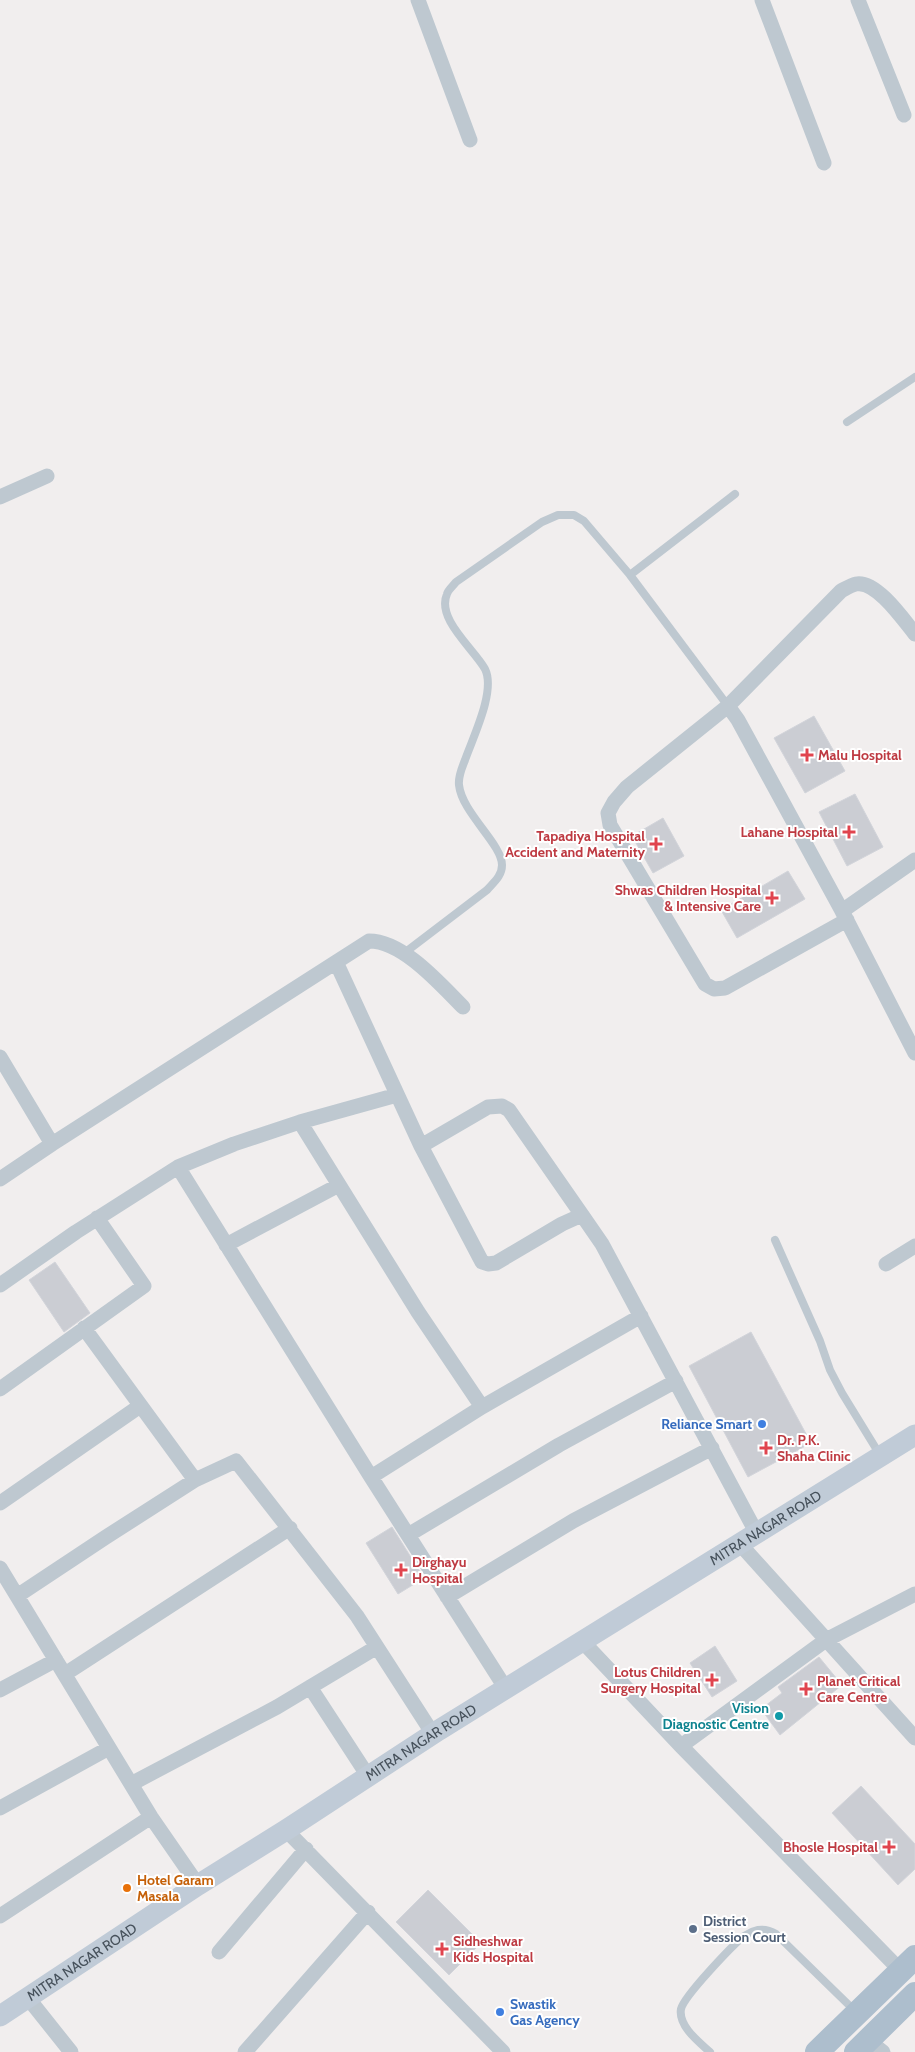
<svg xmlns="http://www.w3.org/2000/svg" width="915" height="2052" font-family="Cabin,sans-serif">
  <style>
    .building { fill: #cbcdd3; stroke: #d2d4da }
    .lines { fill: none; stroke-linecap: round; stroke-linejoin: round }
    .lane { stroke: #bec8d0; stroke-width: 8 }
    .street { stroke: #bec8d0; stroke-width: 15 }
    .secondary { stroke: #c0cbd7; stroke-width: 21 }
    .primary { stroke: #adbecd; stroke-width: 24 }
    .health-dot { fill: #e0444e; stroke: #fff; stroke-width: 2 }
    .shop-dot { fill: #3f7fe0; stroke: #fff; stroke-width: 2 }
    .culture-dot { fill: #0f9aa8; stroke: #fff; stroke-width: 2 }
    .food-dot { fill: #e8710a; stroke: #fff; stroke-width: 2 }
    .service-dot { fill: #5c6f8a; stroke: #fff; stroke-width: 2 }
    .labels { text-anchor: middle; stroke-width: 4; stroke-linejoin: round; paint-order: stroke }
    .health-label { font-size: 14px; font-weight: bold; fill: #be3a42; stroke: #fff; text-anchor: start }
    .shop-label { font-size: 14px; font-weight: bold; fill: #366cbe; stroke: #fff; text-anchor: end }
    .street-label { font-size: 14px; fill: #46515b; stroke: #fff }
    .culture-label { font-size: 14px; font-weight: bold; fill: #0d838f; stroke: #fff; text-anchor: end }
    .food-label { font-size: 14px; font-weight: bold; fill: #c56008; stroke: #fff; text-anchor: start }
    .service-label { font-size: 14px; font-weight: bold; fill: #4e5e75; stroke: #fff; text-anchor: start }
  </style>
  <rect width="100%" height="100%" fill="#f1eeee"/>
  <!-- building -->
  <path class="building" d="M 814,716 L 845,771 L 805,793 L 774,738 Z
    M 855,794 L 883,847 L 847,866 L 819,812 Z
    M 663,818 L 684,856 L 653,873 L 632,836 Z
    M 788,871 L 805,899 L 737,938 L 721,910 Z
    M 55,1262 L 90,1313 L 64,1332 L 29,1280 Z
    M 751,1332 L 811,1443 L 748,1477 L 689,1366 Z
    M 392,1527 L 424,1578 L 398,1594 L 366,1543 Z
    M 715,1646 L 737,1681 L 712,1697 L 690,1663 Z
    M 819,1657 L 842,1685 L 780,1735 L 761,1709 L 782,1693 L 778,1687 Z
    M 861,1786 L 915,1844 L 915,1869 L 898,1885 L 832,1813 Z
    M 428,1890 L 481,1943 L 449,1975 L 396,1922 Z"/>
  <g class="lines">
    <!-- lane -->
    <path class="lane" d="M 847,422 L 915,377
      M 630,575 L 735,494
      M 403,954 L 487,890 C 494,882 502,876 502,865 C 502,844 462,813 459,785 C 458,776 462,768 465,760 C 473,737 496,691 485,669 C 474,649 436,619 447,594 C 448,590 453,586 456,582 L 542,522 L 558,515 L 574,515 L 584,521 L 630,575 L 728,706
      M 775,1240 L 820,1341 L 830,1370 L 842,1393 L 880,1455
      M 710,2052 C 699,2042 678,2026 681,2009 C 684,1996 732,1946 744,1936 C 747,1934 753,1931 758,1930 C 764,1929 771,1931 776,1934 L 855,2011"/>
    <!-- street -->
    <path class="street" d="M 418,0 L 470,140
      M 762,0 L 824,163
      M 858,0 L 904,115
      M 0,497 L 47,476
      M 915,634 C 903,619 876,580 856,584 C 851,585 845,589 841,591 L 728,706 L 738,720 L 842,911 L 915,1053
      M 728,706 L 627,787 L 614,802 L 608,813 L 610,825 L 705,984 L 714,989 L 725,988 L 847,920
      M 842,911 L 915,860
      M 336,962 L 421,1146 L 482,1262 L 488,1264 L 496,1263 L 562,1224 L 582,1215 L 602,1244 L 756,1532
      M 0,1057 L 52,1144 L 0,1179
      M 300,1122 L 418,1312 L 482,1407 L 371,1477
      M 52,1144 L 369,941 C 403,941 440,984 463,1007
      M 421,1146 L 488,1107 L 502,1106 L 509,1110 L 582,1215
      M 178,1167 L 371,1477 L 506,1689
      M 226,1245 L 339,1185
      M 886,1264 L 915,1246
      M 0,1285 L 76,1232 L 178,1167 L 234,1144 L 300,1122 L 397,1095
      M 84,1328 L 195,1480 L 236,1461 L 357,1616 L 433,1734
      M 0,1389 L 144,1286 L 97,1218
      M 482,1407 L 641,1316
      M 0,1503 L 140,1406
      M 408,1535 L 559,1445 L 676,1381
      M 739,1543 L 915,1738
      M 0,1568 L 151,1817 L 198,1885
      M 17,1596 L 106,1537 L 195,1480
      M 447,1597 L 573,1521 L 712,1448
      M 583,1642 L 681,1746 L 901,1971
      M 65,1674 L 290,1528
      M 310,1687 L 368,1776
      M 0,1690 L 56,1660
      M 681,1746 L 826,1640 L 915,1594
      M 131,1784 L 277,1707 L 377,1647
      M 0,1808 L 109,1748
      M 286,1830 L 503,2052
      M 0,1916 L 151,1817
      M 219,1952 L 306,1849
      M 28,1998 L 71,2052
      M 868,2040 L 883,2052
      M 245,2052 L 368,1912"/>
    <!-- secondary -->
    <path class="secondary" id="s1" d="M 0,2016 L 198,1885 L 286,1830 L 439,1730 L 915,1435"/>
    <!-- primary -->
    <path class="primary" d="M 817,2052 L 915,1957
      M 856,2052 L 915,1994"/>
  </g>
  <!-- markers -->
  <g class="health-dot">
    <path d="M804.5 747.5h5v5h5v5h-5v5h-5v-5h-5v-5h5z"/>
    <path d="M846.5 824.5h5v5h5v5h-5v5h-5v-5h-5v-5h5z"/>
    <path d="M653.5 836.5h5v5h5v5h-5v5h-5v-5h-5v-5h5z"/>
    <path d="M769.5 890.5h5v5h5v5h-5v5h-5v-5h-5v-5h5z"/>
    <path d="M763.5 1440.5h5v5h5v5h-5v5h-5v-5h-5v-5h5z"/>
    <path d="M398.5 1562.5h5v5h5v5h-5v5h-5v-5h-5v-5h5z"/>
    <path d="M709.5 1672.5h5v5h5v5h-5v5h-5v-5h-5v-5h5z"/>
    <path d="M803.5 1681.5h5v5h5v5h-5v5h-5v-5h-5v-5h5z"/>
    <path d="M886.5 1839.5h5v5h5v5h-5v5h-5v-5h-5v-5h5z"/>
    <path d="M439.5 1941.5h5v5h5v5h-5v5h-5v-5h-5v-5h5z"/>
  </g>
  <g class="shop-dot">
    <circle cx="762" cy="1424" r="5"/>
    <circle cx="500" cy="2012" r="5"/>
  </g>
  <circle class="culture-dot" cx="779" cy="1716" r="5"/>
  <circle class="food-dot" cx="127" cy="1888" r="5"/>
  <circle class="service-dot" cx="693" cy="1929" r="5"/>
  <g class="labels">
    <!-- health labels -->
    <g class="health-label">
      <text x="818" y="760">Malu Hospital</text>
      <text x="838" y="837" text-anchor="end">Lahane Hospital</text>
      <text x="645" y="841" text-anchor="end">Tapadiya Hospital<tspan x="645" dy="16">Accident and Maternity</tspan></text>
      <text x="761" y="895" text-anchor="end">Shwas Children Hospital<tspan x="761" dy="16">&amp; Intensive Care</tspan></text>
      <text x="777" y="1445">Dr. P.K.<tspan x="777" dy="16">Shaha Clinic</tspan></text>
      <text x="412" y="1567">Dirghayu<tspan x="412" dy="16">Hospital</tspan></text>
      <text x="701" y="1677" text-anchor="end">Lotus Children<tspan x="701" dy="16">Surgery Hospital</tspan></text>
      <text x="817" y="1686">Planet Critical<tspan x="817" dy="16">Care Centre</tspan></text>
      <text x="878" y="1852" text-anchor="end">Bhosle Hospital</text>
      <text x="453" y="1946">Sidheshwar<tspan x="453" dy="16">Kids Hospital</tspan></text>
    </g>
    <!-- shop labels -->
    <g class="shop-label">
      <text x="752" y="1429">Reliance Smart</text>
      <text x="510" y="2009" text-anchor="start">Swastik<tspan x="510" dy="16">Gas Agency</tspan></text>
    </g>
    <!-- street labels -->
    <g class="street-label">
      <text dy="5" stroke="none"><textPath href="#s1" startOffset="908">MITRA NAGAR ROAD</textPath></text>
      <text dy="5" stroke="none"><textPath href="#s1" startOffset="502">MITRA NAGAR ROAD</textPath></text>
      <text dy="5" stroke="none"><textPath href="#s1" startOffset="98">MITRA NAGAR ROAD</textPath></text>
    </g>
    <!-- culture labels -->
    <g class="culture-label">
      <text x="769" y="1713">Vision<tspan x="769" dy="16">Diagnostic Centre</tspan></text>
    </g>
    <!-- food labels -->
    <g class="food-label">
      <text x="137" y="1885">Hotel Garam<tspan x="137" dy="16">Masala</tspan></text>
    </g>
    <!-- service labels -->
    <g class="service-label">
      <text x="703" y="1926">District<tspan x="703" dy="16">Session Court</tspan></text>
    </g>
  </g>
</svg>
